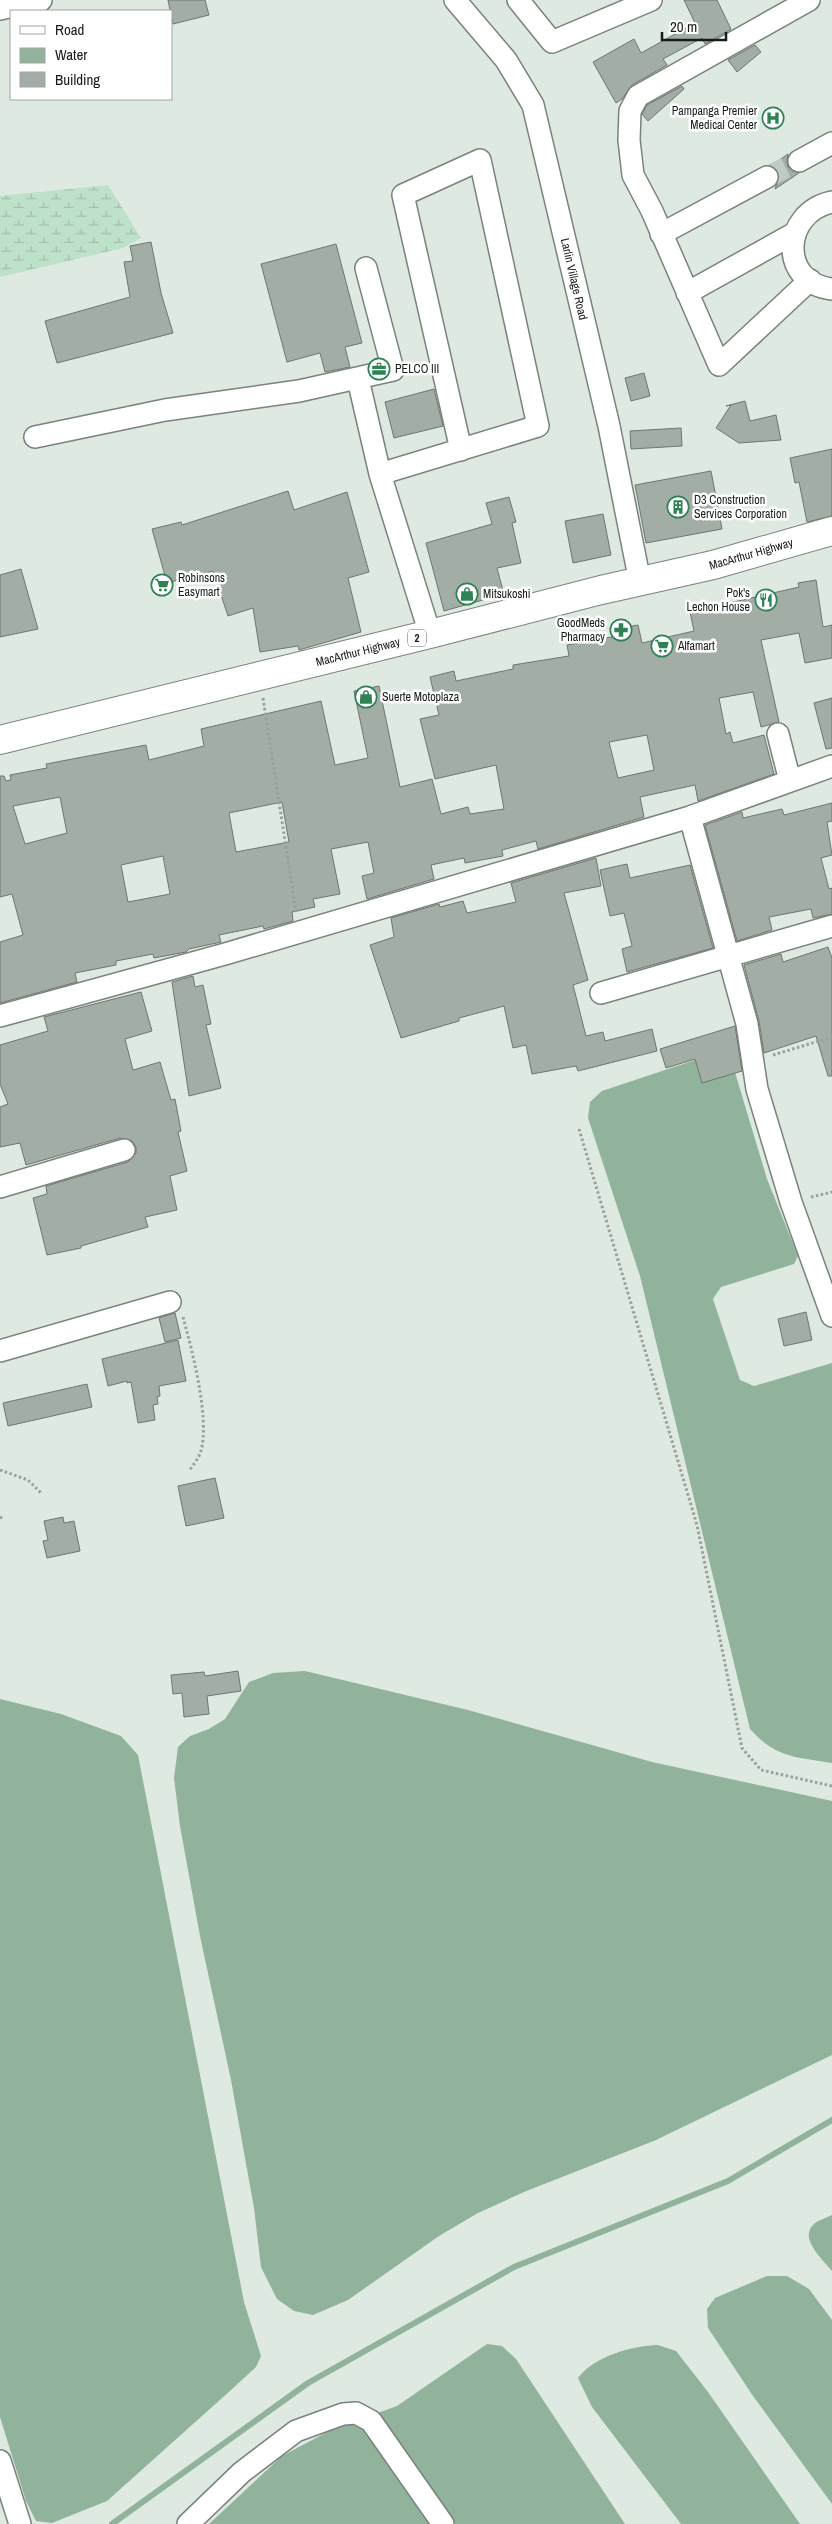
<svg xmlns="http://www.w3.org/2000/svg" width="832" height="2524" font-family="'Archivo Narrow',sans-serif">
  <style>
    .wetland { fill: url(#wetland-marsh) }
    .water { fill: #91b39c }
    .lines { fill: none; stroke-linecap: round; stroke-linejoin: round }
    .stream { stroke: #91b39c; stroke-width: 6 }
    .building { fill: #a2ada5; stroke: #6c7770; fill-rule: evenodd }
    .minor-tunnel { stroke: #bfcac3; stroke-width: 21; stroke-dasharray: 21 11; stroke-linecap: butt }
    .minor-casing { stroke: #79837c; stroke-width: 24 }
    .highway-casing { stroke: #79837c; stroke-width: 30 }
    .path { stroke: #98a19b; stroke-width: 3; stroke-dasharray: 2.5 2.5; stroke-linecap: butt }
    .minor { stroke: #fff; stroke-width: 21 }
    .highway { stroke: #fff; stroke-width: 28 }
    .labels { text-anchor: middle; stroke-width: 5; stroke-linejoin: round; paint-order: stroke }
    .shield { fill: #fff; stroke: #5d605e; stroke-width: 1 }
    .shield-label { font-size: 11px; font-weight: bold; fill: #181c19 }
    .poi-label { font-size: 12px; fill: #181c19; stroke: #fff; text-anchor: start }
    .street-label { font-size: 12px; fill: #181c19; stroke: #fff }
  </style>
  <defs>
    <pattern id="wetland-marsh" width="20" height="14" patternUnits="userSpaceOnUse" patternTransform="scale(1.25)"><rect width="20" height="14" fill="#bee1ca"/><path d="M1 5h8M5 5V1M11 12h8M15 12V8" fill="none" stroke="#a3c0ad"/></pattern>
  </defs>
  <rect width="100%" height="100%" fill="#dde9e1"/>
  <!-- wetland -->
  <path class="wetland" d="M 108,185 L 141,238 L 123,248 L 0,277 L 0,196 Z"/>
  <!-- water -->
  <path class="water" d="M 728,1049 L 767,1179 L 798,1256 L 794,1264 L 721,1287 L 713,1299 L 740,1380 L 754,1386 L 832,1363 L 832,1763 C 796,1757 776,1758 750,1729 L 640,1276 L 588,1118 L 590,1102 L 602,1091 Z
    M 305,1671 L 468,1710 L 652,1762 L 832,1801 L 832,2055 L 656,2140 L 524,2192 L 478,2213 L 439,2236 L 348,2300 L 313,2315 L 294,2311 L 277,2299 L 261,2267 L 254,2208 L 231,2080 L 200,1936 L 180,1826 L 174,1778 L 178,1747 L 190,1736 L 209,1729 L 225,1719 L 249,1682 L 273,1673 Z
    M 0,1699 L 61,1714 L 121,1736 L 138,1755 L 244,2302 L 261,2356 L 256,2367 L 231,2390 L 107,2501 L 52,2523 L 36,2521 L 26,2501 L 0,2417 Z
    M 832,2215 L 832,2271 C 823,2260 798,2238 814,2224 C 818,2220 827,2218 832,2215 Z
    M 767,2276 L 787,2276 L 809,2289 L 832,2320 L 832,2504 L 753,2396 L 708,2328 L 707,2309 L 715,2298 Z
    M 487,2344 L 502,2346 L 516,2359 L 625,2524 L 209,2524 L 282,2456 L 331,2430 L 397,2406 Z
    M 658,2345 L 676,2351 L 708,2392 L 800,2524 L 681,2524 L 592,2407 L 578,2378 C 595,2356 631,2346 658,2345 Z"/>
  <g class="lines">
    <!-- stream -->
    <path class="stream" d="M 112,2524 L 308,2383 L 514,2267 L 728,2181 L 832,2120"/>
  </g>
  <!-- building -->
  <path class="building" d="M 168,0 L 205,0 L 209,15 L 173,24 Z
    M 684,0 L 717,0 L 731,29 L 705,44 L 702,38 L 663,59 L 667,65 L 632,85 L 622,99 L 616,103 L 593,62 L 634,39 L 641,53 L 695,23 Z
    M 755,45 L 761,52 L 737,72 L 728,60 Z
    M 682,86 L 684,89 L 648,121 L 642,114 L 647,105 Z
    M 788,154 L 787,161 L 788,167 L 799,173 L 775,189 L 779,177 L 778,171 L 771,166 Z
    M 151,242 L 161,293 L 173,333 L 57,363 L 45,321 L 130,297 L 124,262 L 133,261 L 130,246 Z
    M 336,244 L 362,343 L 345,347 L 350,367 L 325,372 L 320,353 L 287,362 L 261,264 Z
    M 644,373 L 650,396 L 631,401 L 625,378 Z
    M 434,389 L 443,426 L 394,438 L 385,402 Z
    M 745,401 L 750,421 L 776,415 L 781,440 L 739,443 L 716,428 L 731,405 L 726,406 Z
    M 681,428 L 682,446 L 631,449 L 630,431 Z
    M 832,449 L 832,516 L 807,522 L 799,482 L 795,483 L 790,458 Z
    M 711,471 L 722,529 L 646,543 L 635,485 Z
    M 288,491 L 294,510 L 347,492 L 369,572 L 348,578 L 361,632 L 299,650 L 298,646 L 260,652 L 253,608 L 228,616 L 213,571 L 167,583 L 152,529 L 181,522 L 182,525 Z
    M 509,497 L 516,522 L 512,523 L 521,563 L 497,568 L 504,594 L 444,611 L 426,543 L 492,524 L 486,503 Z
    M 603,514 L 611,555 L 573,563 L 565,521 Z
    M 21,569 L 38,629 L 0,637 L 0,575 Z
    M 816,580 L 823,627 L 832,625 L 832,658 L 805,663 L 799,633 L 761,640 L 779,722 L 761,727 L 753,692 L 719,698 L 726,734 L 730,732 L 733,743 L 764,735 L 774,774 L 698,801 L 695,785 L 640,797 L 644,817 L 538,849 L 536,841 L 502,850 L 503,856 L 465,863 L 464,858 L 431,865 L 434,879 L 367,899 L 362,876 L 374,873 L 368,842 L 331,849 L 340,894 L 313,899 L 315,907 L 292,912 L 293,921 L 264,929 L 263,926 L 219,935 L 221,942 L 189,949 L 186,952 L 154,958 L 153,954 L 116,961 L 116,965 L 75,973 L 77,982 L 0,1003 L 0,942 L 23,935 L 12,894 L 0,897 L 0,776 L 4,776 L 6,781 L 11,780 L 10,775 L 47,768 L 46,764 L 146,745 L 149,760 L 204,746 L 201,729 L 321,701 L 335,765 L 368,758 L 354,691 L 379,686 L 400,787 L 432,779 L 441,814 L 468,807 L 470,814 L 504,809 L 496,765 L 435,779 L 420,719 L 439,715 L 430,677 L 454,671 L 456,681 L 513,669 L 513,665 L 569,656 L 567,645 L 617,636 L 615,629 L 638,625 L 642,643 L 694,631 L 690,612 L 799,587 L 798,583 ZM 647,735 L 654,770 L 618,778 L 609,742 ZM 60,797 L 67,833 L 25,844 L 13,806 ZM 282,802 L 289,842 L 236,852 L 229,813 ZM 163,856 L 170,894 L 128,902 L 121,865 Z
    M 832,698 L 832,748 L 826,749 L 814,703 Z
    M 832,803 L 832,821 L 827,822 L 832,855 L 821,858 L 829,889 L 832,888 L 832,914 L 813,918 L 811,909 L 769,917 L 772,930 L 737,941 L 705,825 L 742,812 L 743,818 L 782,809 L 784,815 Z
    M 596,858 L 601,886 L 564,893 L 588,980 L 573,985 L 586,1036 L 603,1032 L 605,1041 L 652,1029 L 657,1051 L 578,1071 L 576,1066 L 532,1074 L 526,1045 L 513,1048 L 504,1006 L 459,1018 L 459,1021 L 401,1038 L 370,945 L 394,937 L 391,918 L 439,904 L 440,907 L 463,901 L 467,913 L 516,902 L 511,883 Z
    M 627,864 L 630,878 L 690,865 L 713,948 L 627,972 L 622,949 L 632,946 L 624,913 L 610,916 L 600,870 Z
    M 828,947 L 832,958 L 832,1076 L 828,1076 L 816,1036 L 764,1053 L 759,1021 L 744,965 L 781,954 L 783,962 Z
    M 193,976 L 195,987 L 203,985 L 211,1024 L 206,1025 L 221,1088 L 189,1096 L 172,982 Z
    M 141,992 L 152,1031 L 125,1039 L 133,1070 L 160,1062 L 171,1100 L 175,1099 L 181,1131 L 178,1132 L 187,1171 L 170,1176 L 177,1210 L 145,1217 L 148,1227 L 81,1246 L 81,1248 L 47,1255 L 33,1198 L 47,1194 L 46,1186 L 128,1162 L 136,1153 L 136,1147 L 132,1141 L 120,1138 L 26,1165 L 20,1143 L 0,1147 L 0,1107 L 8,1104 L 0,1084 L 0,1045 L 48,1031 L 44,1017 Z
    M 735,1026 L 742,1071 L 702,1083 L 695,1059 L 666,1068 L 660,1049 Z
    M 806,1312 L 812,1340 L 784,1346 L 778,1319 Z
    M 175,1313 L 181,1338 L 165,1342 L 159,1318 Z
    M 178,1340 L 186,1381 L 159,1386 L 160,1396 L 157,1397 L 158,1404 L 153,1405 L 155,1420 L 138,1423 L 131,1382 L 127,1383 L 127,1381 L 108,1386 L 102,1359 Z
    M 87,1384 L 92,1407 L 8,1426 L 3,1403 Z
    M 215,1478 L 224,1518 L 186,1526 L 178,1486 Z
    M 63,1517 L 64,1523 L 74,1521 L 80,1551 L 47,1558 L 43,1541 L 48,1540 L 44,1521 Z
    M 238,1671 L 241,1691 L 207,1696 L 209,1714 L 184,1717 L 182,1693 L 173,1694 L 171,1675 L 204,1672 L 205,1676 Z"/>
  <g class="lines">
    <!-- minor-tunnel -->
    <path class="minor-tunnel" d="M 767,177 L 799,161"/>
    <!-- minor casing -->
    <g class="minor-casing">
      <path id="minor" d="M 455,0 L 506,60 L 533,105 L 609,426 L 640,582
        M 518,0 L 552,42 L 651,0
        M 809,0 L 638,96 L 630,111 L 629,140 L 633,175 L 652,211 L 719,365 L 810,280
        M 0,9 L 41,0
        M 799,161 L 832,143
        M 832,202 C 781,213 779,283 832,289
        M 661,234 L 767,177
        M 687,293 L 795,233
        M 358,379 L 380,474 L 430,634
        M 35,437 L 165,410 L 299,391 L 393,370 L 366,268
        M 380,474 L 538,426 L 480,160 L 403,195 L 461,450
        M 778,734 L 790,781
        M 690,817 L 747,1024 L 757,1089 L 791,1202 L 832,1316
        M 601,993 L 832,926
        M 0,1016 L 225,954 L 690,817 L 832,766
        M 0,1187 L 124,1150
        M 0,1351 L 170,1302
        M 0,2461 L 20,2524
        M 188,2524 L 242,2472 L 296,2431 L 343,2414 L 356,2413 L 371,2421 L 443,2524"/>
    </g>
    <!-- highway casing -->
    <g class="highway-casing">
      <path id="highway" d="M 0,740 L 430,634 L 601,590 L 713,565 L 832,531"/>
    </g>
    <!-- path -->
    <path class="path" d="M 263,698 L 296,912
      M 773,1055 L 832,1037
      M 579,1129 L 697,1525 L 742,1748 L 761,1770 L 832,1786
      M 811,1197 L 832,1192
      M 183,1317 C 192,1350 210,1418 201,1451 C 199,1458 193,1465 189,1471
      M 0,1470 L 28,1480 L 42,1494
      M 0,1517 L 4,1519"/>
    <!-- minor -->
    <use href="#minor" class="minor"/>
    <!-- highway -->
    <use href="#highway" class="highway"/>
  </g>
  <!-- icons -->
  <defs>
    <g id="hospital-ring" transform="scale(1.125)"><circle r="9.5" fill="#fff" stroke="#2f8254" stroke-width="1.5"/><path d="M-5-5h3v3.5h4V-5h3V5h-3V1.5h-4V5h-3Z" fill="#2f8254"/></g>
    <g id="office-ring" transform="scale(1.125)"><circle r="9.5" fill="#fff" stroke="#2f8254" stroke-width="1.5"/><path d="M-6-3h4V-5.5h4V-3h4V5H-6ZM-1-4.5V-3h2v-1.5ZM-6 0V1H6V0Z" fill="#2f8254"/></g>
    <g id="building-ring" transform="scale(1.125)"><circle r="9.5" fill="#fff" stroke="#2f8254" stroke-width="1.5"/><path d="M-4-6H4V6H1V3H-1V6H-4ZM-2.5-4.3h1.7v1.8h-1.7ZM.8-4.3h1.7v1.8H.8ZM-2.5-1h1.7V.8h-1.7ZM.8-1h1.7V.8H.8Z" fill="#2f8254"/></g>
    <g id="supermarket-ring" transform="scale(1.125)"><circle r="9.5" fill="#fff" stroke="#2f8254" stroke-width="1.5"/><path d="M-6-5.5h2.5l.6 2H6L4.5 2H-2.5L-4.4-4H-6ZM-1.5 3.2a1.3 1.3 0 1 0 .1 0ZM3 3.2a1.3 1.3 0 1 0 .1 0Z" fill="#2f8254"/></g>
    <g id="shop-ring" transform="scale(1.125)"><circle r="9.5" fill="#fff" stroke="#2f8254" stroke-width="1.5"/><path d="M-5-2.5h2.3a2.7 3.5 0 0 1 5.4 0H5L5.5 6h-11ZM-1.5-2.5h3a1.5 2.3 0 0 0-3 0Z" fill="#2f8254"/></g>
    <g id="restaurant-ring" transform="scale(1.125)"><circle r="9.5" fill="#fff" stroke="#2f8254" stroke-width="1.5"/><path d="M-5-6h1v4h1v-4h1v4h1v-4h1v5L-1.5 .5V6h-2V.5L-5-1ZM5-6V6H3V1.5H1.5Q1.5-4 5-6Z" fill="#2f8254"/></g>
    <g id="pharmacy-ring" transform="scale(1.125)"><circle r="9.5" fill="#fff" stroke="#2f8254" stroke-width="1.5"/><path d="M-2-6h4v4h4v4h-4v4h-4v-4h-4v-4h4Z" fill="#2f8254"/></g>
  </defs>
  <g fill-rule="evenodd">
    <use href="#hospital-ring" x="773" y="118"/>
    <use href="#office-ring" x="379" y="369"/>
    <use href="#building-ring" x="678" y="507"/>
    <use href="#supermarket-ring" x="162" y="585"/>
    <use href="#shop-ring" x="467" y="594"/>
    <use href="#restaurant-ring" x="766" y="600"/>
    <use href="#pharmacy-ring" x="621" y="630"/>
    <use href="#supermarket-ring" x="662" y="646"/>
    <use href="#shop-ring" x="366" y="697"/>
  </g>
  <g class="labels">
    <!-- shield labels -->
    <rect class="shield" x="408" y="629.5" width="18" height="17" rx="4"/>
    <g class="shield-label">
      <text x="417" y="642">2</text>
    </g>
    <!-- poi labels -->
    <g class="poi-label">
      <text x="757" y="115" text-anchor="end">Pampanga Premier<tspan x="757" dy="14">Medical Center</tspan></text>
      <text x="395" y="373">PELCO III</text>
      <text x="694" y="504">D3 Construction<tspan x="694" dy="14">Services Corporation</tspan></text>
      <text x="178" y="582">Robinsons<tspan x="178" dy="14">Easymart</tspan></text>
      <text x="750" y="597" text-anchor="end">Pok's<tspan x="750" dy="14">Lechon House</tspan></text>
      <text x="483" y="598">Mitsukoshi</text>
      <text x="605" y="627" text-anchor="end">GoodMeds<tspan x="605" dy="14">Pharmacy</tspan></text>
      <text x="678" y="650">Alfamart</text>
      <text x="382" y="701">Suerte Motoplaza</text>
    </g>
    <!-- street labels -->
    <g class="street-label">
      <text transform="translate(574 279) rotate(77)" y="4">Larlin Village Road</text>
      <text transform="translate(751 554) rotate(-16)" y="4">MacArthur Highway</text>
      <text transform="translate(358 652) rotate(-14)" y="4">MacArthur Highway</text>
    </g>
  </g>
  <!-- legend -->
  <rect x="10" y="10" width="162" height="90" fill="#ffffff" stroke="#a3a4a3"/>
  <rect x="20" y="26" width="25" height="8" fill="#ffffff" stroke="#a3a4a3"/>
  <text x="55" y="35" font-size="15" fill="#181c19">Road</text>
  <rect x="20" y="48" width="25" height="15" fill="#91b39c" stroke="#a3a4a3"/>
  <text x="55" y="60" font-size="15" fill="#181c19">Water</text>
  <rect x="20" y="72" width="25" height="15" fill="#a2ada5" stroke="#a3a4a3"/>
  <text x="55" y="85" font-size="15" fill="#181c19">Building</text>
  <!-- scale -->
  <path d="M662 32v8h64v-8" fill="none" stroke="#181c19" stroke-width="2.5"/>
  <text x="670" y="32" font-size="15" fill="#181c19" stroke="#ffffff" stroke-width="4" paint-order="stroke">20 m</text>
</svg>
